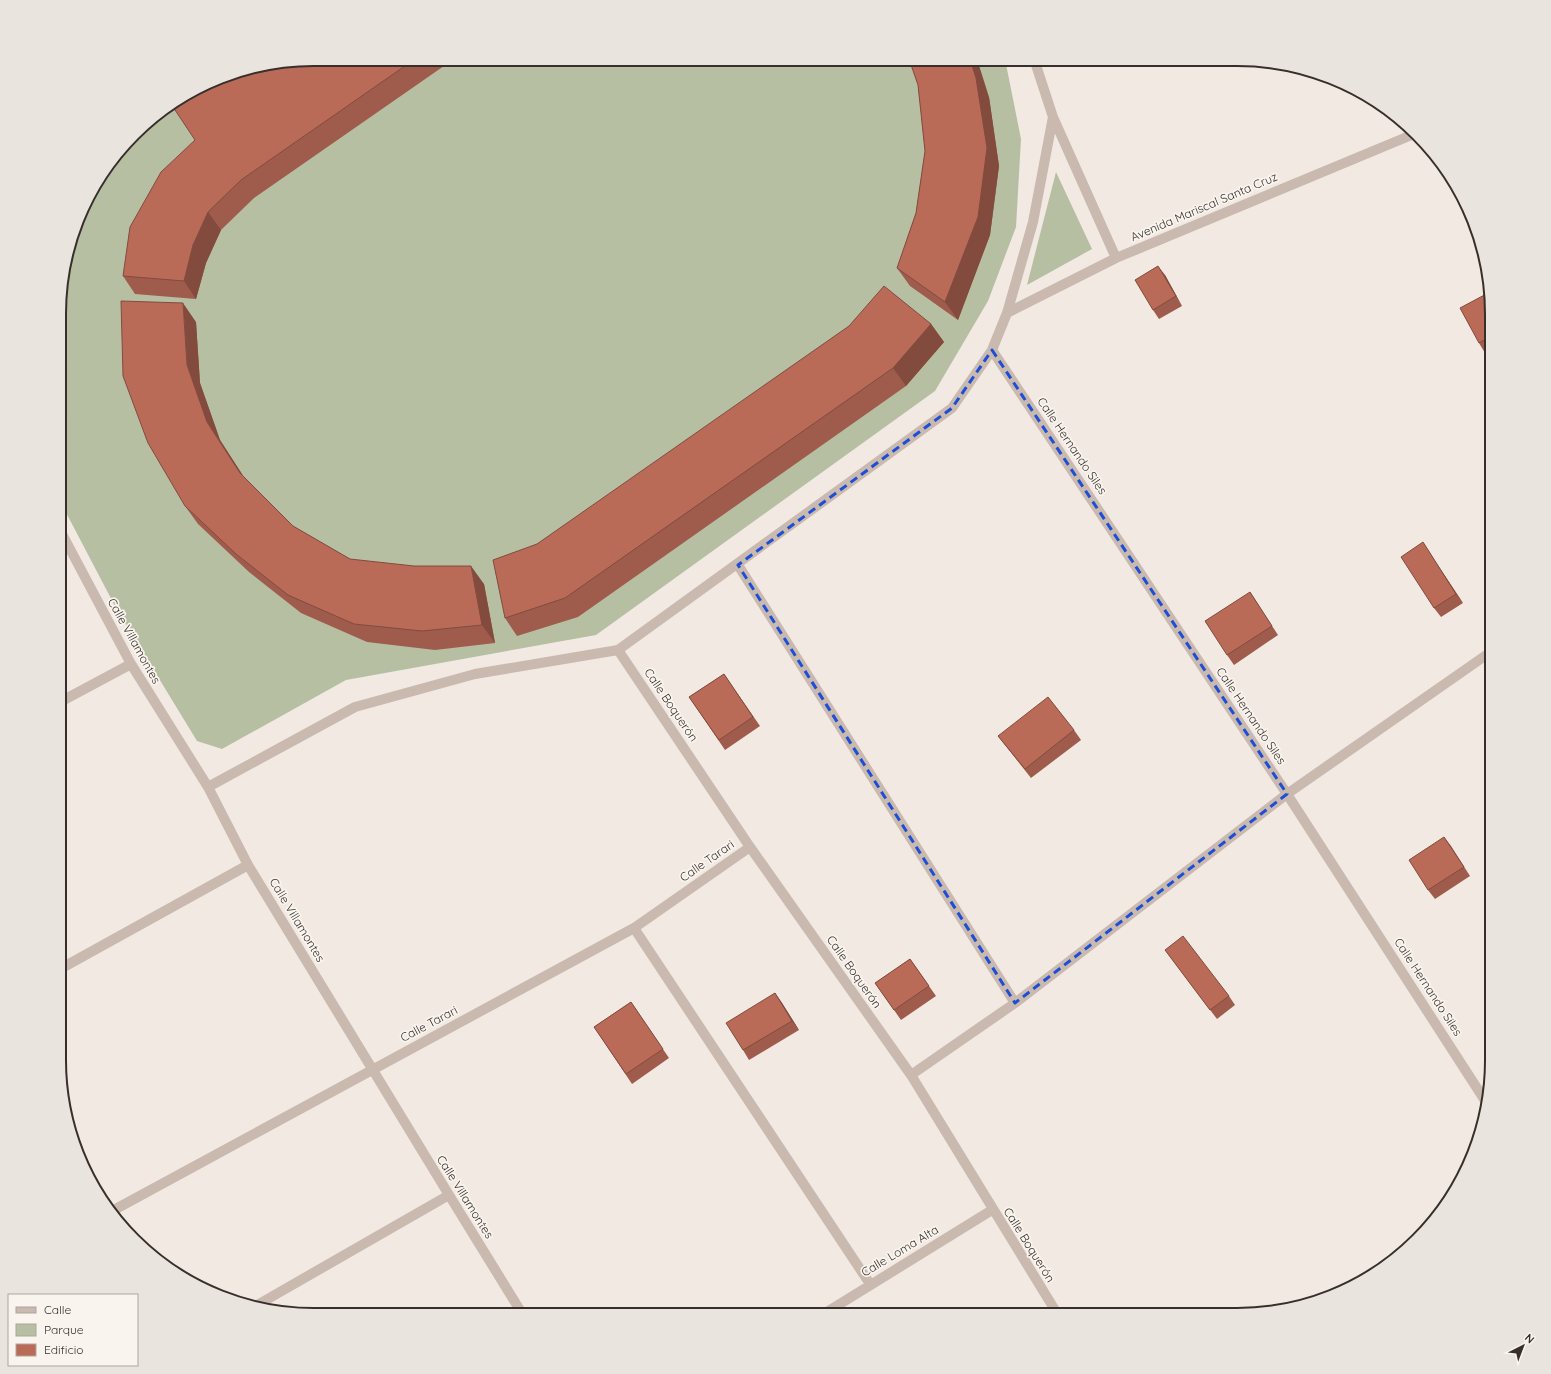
<svg xmlns="http://www.w3.org/2000/svg" width="1551" height="1374" font-family="Quicksand,sans-serif">
  <style>
    .green { fill: #b7bfa3 }
    .lines { fill: none; stroke-linecap: round; stroke-linejoin: round }
    .minor { stroke: #c9b9af; stroke-width: 10 }
    .wall { fill: #9f5c4c }
    .shaded-wall { fill: #824b3e }
    .building { fill: #b96b58; stroke: #824b3e }
    .marked { fill: none; stroke: #1d4ed8; stroke-width: 3; stroke-dasharray: 8 5; stroke-linejoin: round }
    .labels { text-anchor: middle; stroke-width: 3.5; stroke-linejoin: round; paint-order: stroke }
    .street-label { font-size: 12px; fill: #382f2c; stroke: #f9f4ee }
    .rim { fill: none; stroke: #382f2c; stroke-width: 2 }
  </style>
  <rect width="100%" height="100%" fill="#f1e9e2"/>
  <!-- green -->
  <path class="green" d="M 314,59 L 1005,59 L 1021,139 L 1016,227 L 988,301 L 935,391 L 596,635 L 346,680 L 222,749 L 197,741 L 116,608 L 61,503 L 61,281 L 93,187 L 146,122 L 232,73 Z
    M 1056,172 L 1092,249 L 1027,285 Z"/>
  <g class="lines">
    <!-- minor -->
    <path class="minor" d="M 1034,59 L 1053,117 L 1116,258
      M 1007,313 L 1116,258 L 1414,134
      M 992,350 L 1287,794 L 1484,1099
      M 61,532 L 131,664 L 208,787 L 248,865 L 449,1195 L 523,1315
      M 738,565 L 1015,1003
      M 618,650 L 750,847 L 911,1075 L 1058,1315
      M 60,702 L 131,664
      M 208,787 L 355,707 L 475,674 L 618,650 L 952,408 L 992,350 L 1007,313 L 1033,222 L 1053,117
      M 634,928 L 870,1284
      M 60,969 L 248,865
      M 911,1075 L 1015,1003 L 1287,794 L 1492,651
      M 112,1211 L 634,928 L 750,847
      M 259,1304 L 449,1195
      M 822,1315 L 992,1210"/>
  </g>
  <!-- wall -->
  <path class="wall" d="M 314,59 L 454,59 L 254,198 L 221,230 L 206,263 L 196,299 L 135,294 L 123,276 Z
    M 918,85 L 989,97 L 999,166 L 990,235 L 958,320 L 910,286 L 897,268 L 916,213 L 925,151 Z
    M 1165,275 L 1182,306 L 1159,319 L 1153,310 Z
    M 1491,297 L 1491,349 L 1485,353 L 1479,343 Z
    M 196,322 L 200,383 L 220,440 L 243,476 L 293,526 L 350,559 L 484,584 L 495,643 L 435,650 L 367,642 L 301,613 L 249,572 L 198,524 L 185,506 Z
    M 931,324 L 944,342 L 906,386 L 578,617 L 517,636 L 505,618 L 537,544 Z
    M 1429,552 L 1463,603 L 1441,617 L 1434,608 Z
    M 1250,592 L 1278,635 L 1234,665 L 1227,655 Z
    M 724,674 L 760,726 L 725,750 L 689,697 Z
    M 1074,730 L 1081,740 L 1031,778 L 1005,745 L 998,736 Z
    M 1444,837 L 1470,876 L 1435,899 L 1428,890 Z
    M 1165,950 L 1229,996 L 1235,1005 L 1217,1019 Z
    M 910,959 L 936,996 L 901,1020 L 875,983 Z
    M 775,993 L 782,1003 L 799,1030 L 749,1060 L 743,1050 Z
    M 631,1002 L 669,1058 L 632,1084 L 594,1027 Z"/>
  <!-- shaded-wall -->
  <path class="shaded-wall" d="M 970,59 L 977,59 L 989,97 L 999,166 L 990,235 L 958,320 L 945,302 Z
    M 208,212 L 221,230 L 206,263 L 196,299 L 184,281 L 193,245 Z
    M 1158,266 L 1165,275 L 1182,306 Z
    M 183,303 L 196,322 L 200,383 L 220,440 L 253,491 L 240,473 L 207,422 L 187,365 Z
    M 931,324 L 944,342 L 906,386 L 893,368 Z
    M 1423,542 L 1429,552 L 1463,603 L 1456,594 Z
    M 471,566 L 484,584 L 495,643 L 482,625 Z
    M 1444,837 L 1451,846 L 1470,876 Z
    M 775,993 L 782,1003 L 799,1030 L 792,1021 Z"/>
  <!-- building -->
  <path class="building" d="M 314,59 L 415,59 L 241,180 L 208,212 L 193,245 L 184,281 L 123,276 L 130,227 L 161,172 L 195,140 L 173,107 L 232,73 Z
    M 909,59 L 970,59 L 976,78 L 987,148 L 978,217 L 945,302 L 897,268 L 916,213 L 925,151 L 918,85 Z
    M 1158,266 L 1176,296 L 1153,310 L 1135,280 Z
    M 884,286 L 931,324 L 893,368 L 565,598 L 505,618 L 493,560 L 537,544 L 849,326 Z
    M 1490,292 L 1491,297 L 1491,336 L 1479,343 L 1460,308 Z
    M 121,301 L 183,303 L 187,365 L 207,422 L 240,473 L 293,526 L 350,559 L 414,566 L 471,566 L 482,625 L 422,631 L 354,624 L 288,595 L 236,554 L 185,506 L 148,443 L 123,376 Z
    M 1423,542 L 1456,594 L 1434,608 L 1401,557 Z
    M 1250,592 L 1272,626 L 1227,655 L 1205,621 Z
    M 724,674 L 753,717 L 719,740 L 689,697 Z
    M 1048,697 L 1074,730 L 1025,769 L 998,736 Z
    M 1444,837 L 1464,867 L 1428,890 L 1409,860 Z
    M 1183,936 L 1229,996 L 1210,1010 L 1165,950 Z
    M 910,959 L 929,986 L 894,1010 L 875,983 Z
    M 775,993 L 792,1021 L 743,1050 L 726,1023 Z
    M 631,1002 L 663,1049 L 626,1074 L 594,1027 Z"/>
  <!-- marked area -->
  <path class="marked" d="M 992,350 L 1287,794 L 1015,1003 L 738,565 L 952,408 Z"/>
  <g class="labels">
    <!-- street labels -->
    <g class="street-label">
      <text transform="translate(1204 207) rotate(-23)" y="4">Avenida Mariscal Santa Cruz</text>
      <text transform="translate(1072 446) rotate(56)" y="4">Calle Hernando Siles</text>
      <text transform="translate(134 641) rotate(61)" y="4">Calle Villamontes</text>
      <text transform="translate(671 705) rotate(56)" y="4">Calle Boquerón</text>
      <text transform="translate(1251 716) rotate(56)" y="4">Calle Hernando Siles</text>
      <text transform="translate(707 861) rotate(-35)" y="4">Calle Tarari</text>
      <text transform="translate(297 920) rotate(59)" y="4">Calle Villamontes</text>
      <text transform="translate(854 972) rotate(55)" y="4">Calle Boquerón</text>
      <text transform="translate(1428 987) rotate(57)" y="4">Calle Hernando Siles</text>
      <text transform="translate(429 1024) rotate(-28)" y="4">Calle Tarari</text>
      <text transform="translate(465 1197) rotate(58)" y="4">Calle Villamontes</text>
      <text transform="translate(1029 1245) rotate(58)" y="4">Calle Boquerón</text>
      <text transform="translate(900 1251) rotate(-31)" y="4">Calle Loma Alta</text>
    </g>
  </g>
  <!-- crop -->
  <path d="M0 0H1551V1374H0ZM314 66H1237A248 248 0 0 1 1485 314V1060A248 248 0 0 1 1237 1308H314A248 248 0 0 1 66 1060V314A248 248 0 0 1 314 66Z" fill="#eae4de" fill-rule="evenodd"/>
  <path class="rim" d="M314 66H1237A248 248 0 0 1 1485 314V1060A248 248 0 0 1 1237 1308H314A248 248 0 0 1 66 1060V314A248 248 0 0 1 314 66Z"/>
  <!-- legend -->
  <rect x="8" y="1294" width="130" height="72" fill="#f9f4ee" stroke="#aca5a0"/>
  <rect x="16" y="1307" width="20" height="6" fill="#c9b9af" stroke="#aca5a0"/>
  <text x="44" y="1314" font-size="12" fill="#382f2c">Calle</text>
  <rect x="16" y="1324" width="20" height="12" fill="#b7bfa3" stroke="#aca5a0"/>
  <text x="44" y="1334" font-size="12" fill="#382f2c">Parque</text>
  <rect x="16" y="1344" width="20" height="12" fill="#b96b58" stroke="#aca5a0"/>
  <text x="44" y="1354" font-size="12" fill="#382f2c">Edificio</text>
  <!-- north arrow -->
  <g transform="translate(1523 1346) rotate(42)" stroke="#f9f4ee" stroke-width="3" paint-order="stroke">
  <path d="M0-3L7 15L0 10L-7 15Z" fill="#382f2c"/>
  <text y="-6" font-size="11" font-weight="bold" text-anchor="middle" fill="#382f2c">N</text>
  </g>
</svg>
